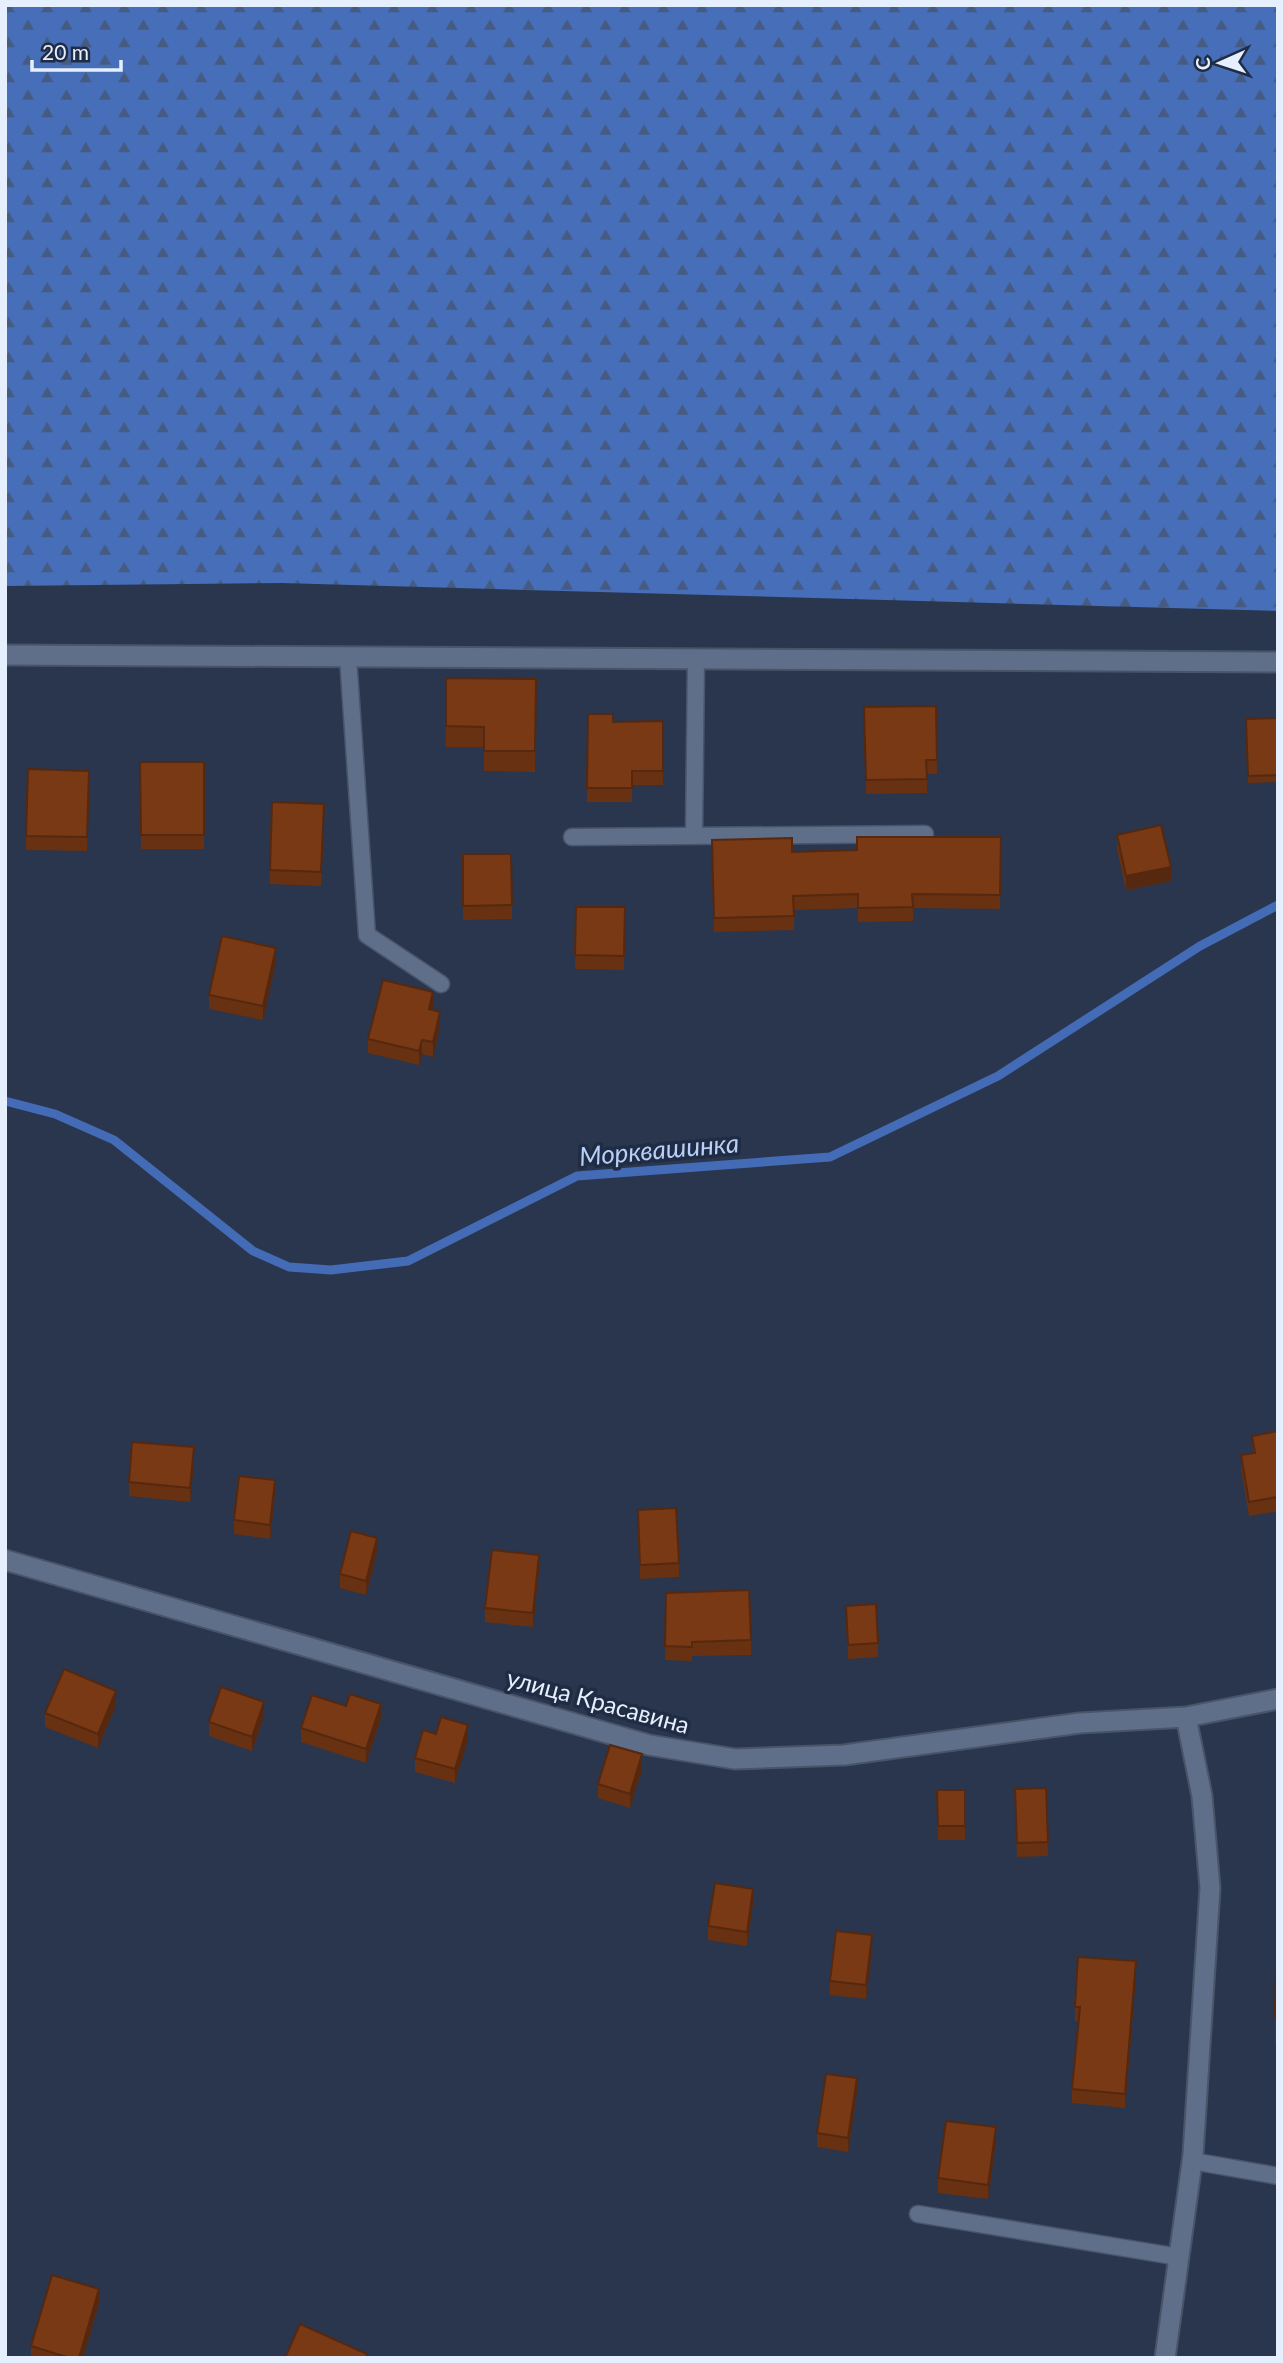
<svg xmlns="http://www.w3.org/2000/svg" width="1283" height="2363" font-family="Lato,sans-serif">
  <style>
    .forest { fill: url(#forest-firs) }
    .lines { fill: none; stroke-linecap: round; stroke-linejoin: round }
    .stream { stroke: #446bb6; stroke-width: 9 }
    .service-casing { stroke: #495468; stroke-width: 19 }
    .minor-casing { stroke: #495468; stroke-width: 23 }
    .service { stroke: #5f6e89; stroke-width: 16 }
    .minor { stroke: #5f6e89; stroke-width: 19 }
    .wall { fill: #683112 }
    .shaded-wall { fill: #55280f }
    .building { fill: #793915; stroke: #55280f; stroke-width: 2 }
    .labels { text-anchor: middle; stroke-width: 7; stroke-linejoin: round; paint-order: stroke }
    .street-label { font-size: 24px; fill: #e6effe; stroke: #202c43 }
    .water-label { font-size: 26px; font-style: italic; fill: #b8cff8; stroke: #202c43 }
  </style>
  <defs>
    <pattern id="forest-firs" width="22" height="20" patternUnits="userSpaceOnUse" patternTransform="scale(1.75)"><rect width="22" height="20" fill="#466eb9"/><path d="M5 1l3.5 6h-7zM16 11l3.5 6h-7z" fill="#465b82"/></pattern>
  </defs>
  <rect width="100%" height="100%" fill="#29364e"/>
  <!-- forest -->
  <path class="forest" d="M 5,5 L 1278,5 L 1278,611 L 281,583 L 5,586 Z"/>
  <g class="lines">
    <!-- stream -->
    <path class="stream" d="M 5,1101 L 55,1114 L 114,1140 L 253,1251 L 289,1267 L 331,1270 L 408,1261 L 577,1176 L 830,1157 L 998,1076 L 1200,946 L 1278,905"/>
    <!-- service casing -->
    <g class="service-casing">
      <path id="service" d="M 348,657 L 367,935 L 441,984
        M 694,836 L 696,659
        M 572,837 L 925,834
        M 1192,2161 L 1278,2176
        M 918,2214 L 1179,2257"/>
    </g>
    <!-- minor casing -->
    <g class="minor-casing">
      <path id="minor" d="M 5,655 L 1278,662
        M 5,1560 L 649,1745 L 735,1759 L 844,1755 L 1080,1723 L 1186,1717 L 1278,1699
        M 1165,2358 L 1193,2155 L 1210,1888 L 1202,1796 L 1186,1717"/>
    </g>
    <!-- service -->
    <use href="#service" class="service"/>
    <!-- minor -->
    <use href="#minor" class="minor"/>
  </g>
  <!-- wall -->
  <path class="wall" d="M 446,678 L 536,679 L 535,772 L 484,771 L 484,747 L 446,747 Z
    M 936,706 L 937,774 L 927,774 L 927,793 L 866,794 L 864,707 Z
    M 588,714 L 613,722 L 663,721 L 663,785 L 632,785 L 632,802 L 587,802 Z
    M 1278,718 L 1278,782 L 1248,783 L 1246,719 Z
    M 140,762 L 204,762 L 204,849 L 141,849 Z
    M 89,785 L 87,851 L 26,850 L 26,836 Z
    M 324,818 L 321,886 L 270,884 L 270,870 Z
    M 1117,835 L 1171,881 L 1126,890 L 1117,849 Z
    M 1001,837 L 1000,909 L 913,908 L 913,921 L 858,922 L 858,908 L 794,910 L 794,930 L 714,932 L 712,840 L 792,852 L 857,850 Z
    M 463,854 L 511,854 L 512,919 L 463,920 Z
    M 576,907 L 625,907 L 624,970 L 575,969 Z
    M 276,962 L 263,1020 L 209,1009 L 209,995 Z
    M 433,1006 L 432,1010 L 440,1026 L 433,1057 L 422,1054 L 419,1065 L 368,1053 L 368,1039 Z
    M 1278,1431 L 1278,1511 L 1249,1516 L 1241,1469 L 1241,1455 L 1253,1453 L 1252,1436 Z
    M 194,1461 L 190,1502 L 129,1496 L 129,1482 Z
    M 275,1494 L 270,1539 L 234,1534 L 234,1520 Z
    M 638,1510 L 679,1563 L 679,1577 L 640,1579 Z
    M 377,1552 L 366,1595 L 340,1588 L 340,1574 Z
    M 539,1569 L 533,1627 L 485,1622 L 485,1608 Z
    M 666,1593 L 751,1640 L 751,1655 L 692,1656 L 692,1661 L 665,1660 Z
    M 846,1606 L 878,1643 L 878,1657 L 848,1659 Z
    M 116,1705 L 98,1748 L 45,1727 L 45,1713 Z
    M 264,1716 L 252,1751 L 209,1736 L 209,1722 Z
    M 381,1718 L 366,1763 L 301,1742 L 301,1728 Z
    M 436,1734 L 468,1739 L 455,1783 L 415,1772 L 415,1758 Z
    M 642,1769 L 630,1808 L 598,1798 L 598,1784 Z
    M 1046,1788 L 1048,1856 L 1017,1857 L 1015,1803 Z
    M 937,1790 L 965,1790 L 965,1840 L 938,1840 Z
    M 753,1903 L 747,1946 L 708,1940 L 708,1926 Z
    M 872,1949 L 866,1999 L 830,1995 L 830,1981 Z
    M 1276,1968 L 1278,1968 L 1278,2044 L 1275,2044 Z
    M 1136,1975 L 1125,2108 L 1072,2103 L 1072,2089 L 1078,2021 L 1075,2021 L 1075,2007 Z
    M 857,2092 L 848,2152 L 817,2147 L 817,2133 Z
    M 996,2141 L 988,2199 L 938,2193 L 938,2178 Z
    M 99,2303 L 83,2358 L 31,2358 L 31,2346 Z"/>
  <!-- shaded-wall -->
  <path class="shaded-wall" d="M 1171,867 L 1171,881 L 1126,890 L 1126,876 Z
    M 276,948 L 276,962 L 263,1020 L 263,1006 Z
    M 433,992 L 433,1006 L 429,1023 L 429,1009 Z
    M 440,1012 L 440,1026 L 433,1057 L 433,1042 Z
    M 422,1040 L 422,1054 L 419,1065 L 419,1051 Z
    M 194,1447 L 194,1461 L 190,1502 L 190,1488 Z
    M 275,1480 L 275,1494 L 270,1539 L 270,1525 Z
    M 377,1538 L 377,1552 L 366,1595 L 366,1581 Z
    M 539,1555 L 539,1569 L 533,1627 L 533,1613 Z
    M 116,1691 L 116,1705 L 98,1748 L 98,1734 Z
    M 264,1702 L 264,1716 L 252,1751 L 252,1737 Z
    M 381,1704 L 381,1718 L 366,1763 L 366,1749 Z
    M 468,1725 L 468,1739 L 455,1783 L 455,1769 Z
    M 642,1754 L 642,1769 L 630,1808 L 630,1794 Z
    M 753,1889 L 753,1903 L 747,1946 L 747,1932 Z
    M 872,1935 L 872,1949 L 866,1999 L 866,1985 Z
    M 1136,1961 L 1136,1975 L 1125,2108 L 1125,2094 Z
    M 857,2078 L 857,2092 L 848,2152 L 848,2138 Z
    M 996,2127 L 996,2141 L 988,2199 L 988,2185 Z
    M 99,2289 L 99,2303 L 83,2358 L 79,2358 Z"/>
  <!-- building -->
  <path class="building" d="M 446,678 L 536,679 L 535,751 L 484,751 L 484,727 L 446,726 Z
    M 936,706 L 937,760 L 926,760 L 927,779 L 866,780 L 864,707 Z
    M 588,714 L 613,714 L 613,722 L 663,721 L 663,771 L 632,771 L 632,788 L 587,788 Z
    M 1278,718 L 1278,775 L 1248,776 L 1246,719 Z
    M 140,762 L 204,762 L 204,835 L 141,835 Z
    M 28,769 L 89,771 L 87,837 L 26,836 Z
    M 272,802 L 324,804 L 321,872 L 270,870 Z
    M 1161,825 L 1171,867 L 1126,876 L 1117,835 Z
    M 857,837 L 1001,837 L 1000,895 L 912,894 L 913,907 L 858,908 L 858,894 L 793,896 L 794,916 L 714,918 L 712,840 L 792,838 L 792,852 L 857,850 Z
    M 463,854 L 511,854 L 512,905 L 463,906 Z
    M 576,907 L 625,907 L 624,956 L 575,955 Z
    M 222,936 L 276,948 L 263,1006 L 209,995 Z
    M 383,980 L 433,992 L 429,1009 L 440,1012 L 433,1042 L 422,1040 L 419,1051 L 368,1039 Z
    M 1278,1431 L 1278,1497 L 1249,1502 L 1241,1455 L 1255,1453 L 1252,1436 Z
    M 132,1442 L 194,1447 L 190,1488 L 129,1482 Z
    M 239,1476 L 275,1480 L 270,1525 L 234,1520 Z
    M 676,1508 L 679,1563 L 640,1565 L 638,1510 Z
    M 351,1531 L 377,1538 L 366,1581 L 340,1574 Z
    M 492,1550 L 539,1555 L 533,1613 L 485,1608 Z
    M 749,1590 L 751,1640 L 692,1642 L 692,1647 L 665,1646 L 666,1593 Z
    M 876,1604 L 878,1643 L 848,1645 L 846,1606 Z
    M 64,1669 L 116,1691 L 98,1734 L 45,1713 Z
    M 221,1687 L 264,1702 L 252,1737 L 209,1722 Z
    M 350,1694 L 381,1704 L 366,1749 L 301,1728 L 312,1695 L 346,1706 Z
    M 441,1717 L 468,1725 L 455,1769 L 415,1758 L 423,1730 L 436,1734 Z
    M 610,1745 L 642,1754 L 630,1794 L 598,1784 Z
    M 1046,1788 L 1048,1842 L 1017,1843 L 1015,1789 Z
    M 937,1790 L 965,1790 L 965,1826 L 938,1826 Z
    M 715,1883 L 753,1889 L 747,1932 L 708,1926 Z
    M 836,1931 L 872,1935 L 866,1985 L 830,1981 Z
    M 1078,1957 L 1136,1961 L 1125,2094 L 1072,2089 L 1080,2007 L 1075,2007 Z
    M 1276,1968 L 1278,1968 L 1278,2017 L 1275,2017 Z
    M 826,2074 L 857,2078 L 848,2138 L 817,2133 Z
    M 946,2121 L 996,2127 L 988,2185 L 938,2178 Z
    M 52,2275 L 99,2289 L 79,2358 L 70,2358 L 31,2346 Z
    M 300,2324 L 367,2354 L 366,2358 L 285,2358 Z"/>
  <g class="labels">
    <!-- street labels -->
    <g class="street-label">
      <text transform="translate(598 1702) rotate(15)" y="8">улица Красавина</text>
    </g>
    <!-- water labels -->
    <g class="water-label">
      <text transform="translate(659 1150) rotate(-5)" y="9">Морквашинка</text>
    </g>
  </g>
  <!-- border -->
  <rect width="1283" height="2363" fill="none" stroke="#e6effe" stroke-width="14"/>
  <!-- north arrow -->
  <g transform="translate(1220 63) rotate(267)" stroke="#202c43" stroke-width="5" paint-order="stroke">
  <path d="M0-5L12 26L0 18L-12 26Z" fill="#e6effe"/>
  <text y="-10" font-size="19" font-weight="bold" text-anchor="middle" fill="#e6effe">С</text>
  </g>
  <!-- scale -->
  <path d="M32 60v10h89v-10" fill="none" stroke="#e6effe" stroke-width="3.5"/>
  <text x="42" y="60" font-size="21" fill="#e6effe" stroke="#202c43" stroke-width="5" paint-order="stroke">20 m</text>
</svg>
